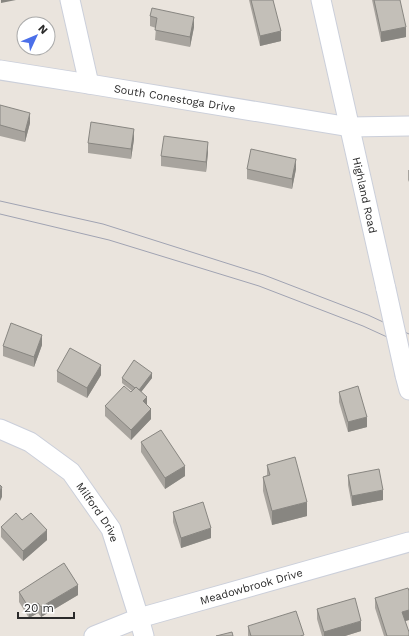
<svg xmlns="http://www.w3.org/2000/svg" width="409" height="636" font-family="'Work Sans',sans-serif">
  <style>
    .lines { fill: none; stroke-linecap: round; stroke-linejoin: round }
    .minor-casing { stroke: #cbcfda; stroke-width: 21 }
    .minor { stroke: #fff; stroke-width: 19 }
    .tram { stroke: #a0a3b2; stroke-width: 1 }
    .minor-bridge-casing { stroke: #cbcfda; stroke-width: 21; stroke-linecap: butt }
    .minor-bridge { stroke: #fff; stroke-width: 19 }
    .wall { fill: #a8a49e }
    .shaded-wall { fill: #888681 }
    .building { fill: #c3bfb8; stroke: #888681 }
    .labels { text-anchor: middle; stroke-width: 4; stroke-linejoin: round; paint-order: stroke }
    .street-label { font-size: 11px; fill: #2a2a2a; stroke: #fff }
  </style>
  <rect width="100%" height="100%" fill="#eae4dd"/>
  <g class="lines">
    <!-- minor casing -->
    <g class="minor-casing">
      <g id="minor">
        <path d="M 70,0 L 89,84"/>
        <path id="s1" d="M 321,0 L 386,289"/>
        <path id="s2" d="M 0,70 L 89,84 L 350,127 L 409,126"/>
        <path d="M 405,375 L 409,390"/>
        <path id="s3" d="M 0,429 L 30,442 L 71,472 L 111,529 L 139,618 L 144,636"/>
        <path id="s4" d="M 94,636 L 139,618 L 409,542"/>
      </g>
    </g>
    <!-- minor -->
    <use href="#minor" class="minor"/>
    <!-- tram -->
    <path class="tram" d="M 0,201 L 103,224 L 264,275 L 368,315 L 409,334
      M 0,214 L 109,240 L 259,286 L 363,326 L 409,347"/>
    <!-- minor-bridge casing -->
    <g class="minor-bridge-casing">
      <path id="minor-bridge" d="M 386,289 L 405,375"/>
    </g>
    <!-- minor-bridge -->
    <use href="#minor-bridge" class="minor-bridge"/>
  </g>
  <!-- wall -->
  <path class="wall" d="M 249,0 L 273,0 L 281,41 L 260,46 Z
    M 372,0 L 400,0 L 406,37 L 381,42 Z
    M 150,16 L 194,27 L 190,47 L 155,40 L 156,28 L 150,26 Z
    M 0,105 L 30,123 L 25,142 L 0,136 Z
    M 134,139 L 131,159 L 88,153 L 88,143 Z
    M 208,152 L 206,172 L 161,166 L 161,156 Z
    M 247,169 L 296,169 L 292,189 L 247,179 Z
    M 408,170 L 409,170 L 409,182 L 408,180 Z
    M 42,345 L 34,367 L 3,356 L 3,346 Z
    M 57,371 L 101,375 L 87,398 L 57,382 Z
    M 122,378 L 152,378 L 141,392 L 147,405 L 151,419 L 131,440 L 105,416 L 105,406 L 131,392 L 132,391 L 122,383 Z
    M 339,392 L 367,427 L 348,432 L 339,402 Z
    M 141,442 L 185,476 L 165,489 L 141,452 Z
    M 267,465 L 307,516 L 272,525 L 263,491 L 263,477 L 267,475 Z
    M 348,475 L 383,500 L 352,506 L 348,485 Z
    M 173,512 L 211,538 L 181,548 L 173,522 Z
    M 22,520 L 47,540 L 23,561 L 1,537 L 1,527 Z
    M 409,591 L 409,620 L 405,621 L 409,636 L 384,636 L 375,608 L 375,598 Z
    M 19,592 L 78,595 L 41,617 L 38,613 L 29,618 L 19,602 Z
    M 317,609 L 361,631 L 345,636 L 322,636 L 317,619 Z
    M 248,626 L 304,636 L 248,636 Z"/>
  <!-- shaded-wall -->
  <path class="shaded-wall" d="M 1,0 L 16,0 L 1,3 Z
    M 194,17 L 194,27 L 190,47 L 190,37 Z
    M 406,27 L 406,37 L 381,42 L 381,32 Z
    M 281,31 L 281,41 L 260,46 L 260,36 Z
    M 30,113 L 30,123 L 25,142 L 25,132 Z
    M 134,129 L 134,139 L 131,159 L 131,149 Z
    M 208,142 L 208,152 L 206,172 L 206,162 Z
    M 296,159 L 296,169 L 292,189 L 292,179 Z
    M 42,335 L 42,345 L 34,367 L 34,357 Z
    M 101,365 L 101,375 L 87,398 L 87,388 Z
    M 152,373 L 152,378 L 138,396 L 138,390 Z
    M 147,397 L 147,407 L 143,401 Z
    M 151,409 L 151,419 L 131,440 L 131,430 Z
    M 367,417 L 367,427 L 348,432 L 348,422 Z
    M 185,466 L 185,476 L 165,489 L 165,478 Z
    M 2,487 L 2,497 L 0,501 L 0,491 Z
    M 383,490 L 383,500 L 352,506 L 352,496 Z
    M 307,502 L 307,516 L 272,525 L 272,511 Z
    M 211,528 L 211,538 L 181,548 L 181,538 Z
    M 47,530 L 47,540 L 23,561 L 23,551 Z
    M 78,585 L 78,595 L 41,617 L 41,607 Z
    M 38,603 L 38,613 L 29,618 L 29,608 Z
    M 409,610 L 409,620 L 402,622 L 402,612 Z
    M 361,621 L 361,631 L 345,636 L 324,636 L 324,632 Z"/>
  <!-- building -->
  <path class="building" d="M 251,0 L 273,0 L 281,31 L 260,36 Z
    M 374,0 L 400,0 L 406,27 L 381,32 Z
    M 152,8 L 194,17 L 190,37 L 155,30 L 157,18 L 150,16 Z
    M 0,105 L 30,113 L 25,132 L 0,125 Z
    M 91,122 L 134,129 L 131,149 L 88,143 Z
    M 164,136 L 208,142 L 206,162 L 161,156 Z
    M 251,149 L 296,159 L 292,179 L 247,169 Z
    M 11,323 L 42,335 L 34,357 L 3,346 Z
    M 70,348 L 101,365 L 87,388 L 57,371 Z
    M 134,360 L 152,373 L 139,390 L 136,387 L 135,388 L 122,378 Z
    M 124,386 L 131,392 L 136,387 L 147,397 L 143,401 L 151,409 L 131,430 L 105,406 Z
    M 358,386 L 367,417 L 348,422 L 339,392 Z
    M 161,430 L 185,466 L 165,478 L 141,442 Z
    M 295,457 L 307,502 L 272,511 L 263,477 L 270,475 L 267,465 Z
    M 379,469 L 383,490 L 352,496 L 348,475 Z
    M 0,485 L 2,487 L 0,491 Z
    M 203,502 L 211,528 L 181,538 L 173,512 Z
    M 16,513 L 22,520 L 31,513 L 47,530 L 23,551 L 1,527 Z
    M 64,563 L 78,585 L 41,607 L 38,603 L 29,608 L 19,592 Z
    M 408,588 L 409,591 L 409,610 L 402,612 L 409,632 L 409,636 L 387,636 L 375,598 Z
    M 355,598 L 361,621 L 324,632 L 317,609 Z
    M 296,611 L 304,635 L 300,636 L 251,636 L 248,626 Z
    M 232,632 L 233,636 L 216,636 Z"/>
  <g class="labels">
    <!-- street labels -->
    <g class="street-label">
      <text dy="4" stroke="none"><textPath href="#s2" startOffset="177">South Conestoga Drive</textPath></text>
      <text dy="4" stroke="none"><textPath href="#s1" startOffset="200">Highland Road</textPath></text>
      <text dy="4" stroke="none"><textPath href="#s3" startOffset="132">Milford Drive</textPath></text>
      <text dy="4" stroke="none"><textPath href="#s4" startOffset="165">Meadowbrook Drive</textPath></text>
    </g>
  </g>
  <!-- north arrow -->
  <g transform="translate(36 36) rotate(46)"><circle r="19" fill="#ffffff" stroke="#aaaaaa"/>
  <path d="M0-3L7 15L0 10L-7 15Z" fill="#4b6fe9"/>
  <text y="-6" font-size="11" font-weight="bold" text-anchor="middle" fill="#2a2a2a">N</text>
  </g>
  <!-- scale -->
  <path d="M18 612v6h56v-6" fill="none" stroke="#2a2a2a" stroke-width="2"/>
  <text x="24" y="612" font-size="12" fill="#2a2a2a" stroke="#ffffff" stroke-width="3" paint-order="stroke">20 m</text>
</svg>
